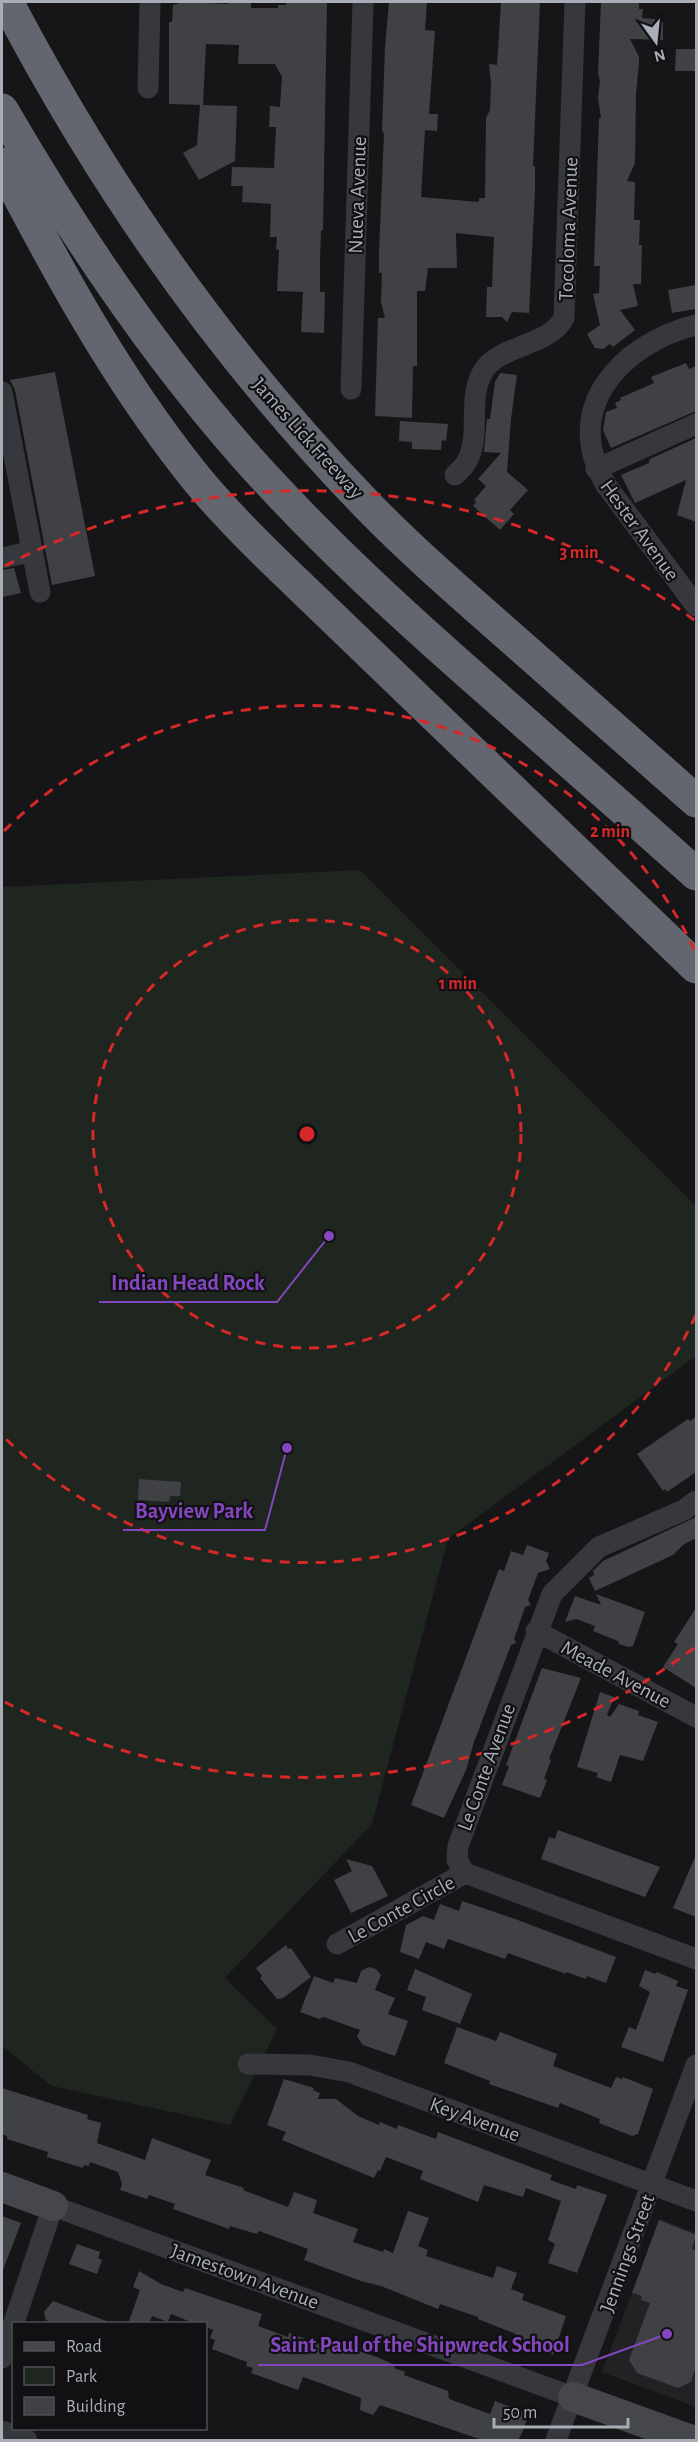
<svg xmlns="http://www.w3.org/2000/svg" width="698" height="2442" font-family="'Alegreya Sans',sans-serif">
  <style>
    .built { fill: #222225 }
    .green { fill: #1e261f }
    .building { fill: #404145 }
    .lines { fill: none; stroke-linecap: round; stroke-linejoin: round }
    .street { stroke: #37383d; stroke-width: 21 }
    .secondary { stroke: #45474d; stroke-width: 30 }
    .highway { stroke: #63666e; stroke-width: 33 }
    .ring { fill: none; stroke: #d62828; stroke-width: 3; stroke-dasharray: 10 8 }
    .labels { text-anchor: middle; stroke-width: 4.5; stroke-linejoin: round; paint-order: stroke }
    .street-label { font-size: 21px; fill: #a8adb8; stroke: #111113 }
    .centre { fill: #d62828; stroke: #111113; stroke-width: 3 }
    .ring-label { font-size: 18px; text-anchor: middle; font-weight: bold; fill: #d62828; stroke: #111113; stroke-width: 4.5; stroke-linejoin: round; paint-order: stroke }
    .leader { fill: none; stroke: #8446be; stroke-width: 2 }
    .callout-dot { fill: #8446be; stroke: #111113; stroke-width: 2 }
    .callout-label { font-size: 22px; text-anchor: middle; font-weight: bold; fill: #8446be; stroke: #111113; stroke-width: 4.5; stroke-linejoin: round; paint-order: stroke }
  </style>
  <rect width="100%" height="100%" fill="#161618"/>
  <!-- built -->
  <path class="built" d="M 660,2219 L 696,2233 L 696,2407 L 602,2372 Z"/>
  <!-- green -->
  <path class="green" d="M 360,870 L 696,1206 L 696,1356 L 448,1539 L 372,1824 L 225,1978 L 277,2029 L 230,2125 L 52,2086 L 2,2046 L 2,887 Z"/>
  <!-- building -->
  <path class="building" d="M 229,2 L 251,2 L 251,8 L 278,8 L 278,5 L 286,5 L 286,2 L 327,2 L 323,230 L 321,231 L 320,260 L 320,292 L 325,292 L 324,333 L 301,332 L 303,292 L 277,291 L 279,250 L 276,249 L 277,237 L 270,237 L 271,204 L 242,202 L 243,186 L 231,186 L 232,167 L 274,168 L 276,127 L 269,127 L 270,106 L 280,107 L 282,77 L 275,64 L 238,64 L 239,45 L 206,44 L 203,105 L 169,104 L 169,22 L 172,22 L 173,5 L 183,2 L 228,4 Z
    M 389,2 L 427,2 L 425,30 L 435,31 L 429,114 L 438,114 L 437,131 L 425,130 L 421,197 L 479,202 L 479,198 L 485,198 L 486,118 L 490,110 L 491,84 L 489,64 L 497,65 L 501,2 L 540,2 L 533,166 L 535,166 L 535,191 L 529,313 L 512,312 L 507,322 L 502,317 L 486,317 L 487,287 L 492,287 L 494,237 L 456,233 L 457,268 L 428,268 L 425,291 L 417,291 L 417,366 L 413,366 L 412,418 L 375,416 L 378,318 L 385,318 L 381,302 L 382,273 L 379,273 L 379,252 L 384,134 L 382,130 L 385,48 Z
    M 601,2 L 639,2 L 639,9 L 643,9 L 642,18 L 655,19 L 655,22 L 663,22 L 663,40 L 630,39 L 639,57 L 639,62 L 636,94 L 635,163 L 627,181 L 635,182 L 634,220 L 640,220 L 639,245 L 642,245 L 641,284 L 633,284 L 638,306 L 620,310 L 635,330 L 613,347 L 610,344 L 603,349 L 595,348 L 587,334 L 600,325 L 593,294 L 599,293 L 600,266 L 594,266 L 599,118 L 601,118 L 598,98 L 600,82 L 598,73 Z
    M 676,49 L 696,49 L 696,71 L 675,71 Z
    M 200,105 L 237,106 L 235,161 L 199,180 L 183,153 L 197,145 Z
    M 696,285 L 696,309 L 672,313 L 668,290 Z
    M 686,363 L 689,369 L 696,366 L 696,411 L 611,448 L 603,430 L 606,412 L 617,408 L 615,403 L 621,400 L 620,398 L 654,383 L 651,377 Z
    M 55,372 L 95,576 L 52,585 L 15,390 L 10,380 Z
    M 500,373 L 517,375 L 511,419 L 507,472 L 528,490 L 510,510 L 514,514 L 500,530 L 473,506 L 476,502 L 474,500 L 486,486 L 478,479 L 501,453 L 484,452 L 487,419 L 490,419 L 495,382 Z
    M 400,421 L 448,424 L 446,441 L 442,440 L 441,450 L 412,449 L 412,442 L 399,441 Z
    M 696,438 L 696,522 L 677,515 L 686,480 L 635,503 L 621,475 L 649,463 L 650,459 Z
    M 14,568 L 21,593 L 2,597 L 2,570 Z
    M 696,1417 L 696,1472 L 667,1492 L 665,1489 L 663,1491 L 637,1454 L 688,1419 L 690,1421 Z
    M 139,1479 L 181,1482 L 180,1496 L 170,1496 L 169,1502 L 138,1500 Z
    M 696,1517 L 696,1538 L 683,1545 L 673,1555 L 595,1591 L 589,1578 L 594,1575 L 593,1571 L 603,1561 Z
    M 527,1545 L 549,1553 L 546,1561 L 550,1569 L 538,1573 L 528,1600 L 531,1605 L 525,1607 L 514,1639 L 516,1643 L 511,1645 L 474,1742 L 466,1770 L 444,1818 L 411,1805 L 499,1569 L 504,1571 L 511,1551 L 523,1555 Z
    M 596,1594 L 645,1612 L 633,1646 L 628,1647 L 619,1644 L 618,1641 L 593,1631 L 595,1626 L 576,1619 L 565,1622 L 575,1596 L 601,1605 Z
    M 696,1608 L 696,1688 L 663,1667 L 678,1644 L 674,1642 Z
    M 542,1668 L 581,1678 L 549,1759 L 551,1760 L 544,1779 L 547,1780 L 540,1798 L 502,1785 L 509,1766 L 506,1765 Z
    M 600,1692 L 614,1697 L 607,1715 L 610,1717 L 619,1704 L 639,1711 L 638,1715 L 658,1722 L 643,1761 L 620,1755 L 611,1782 L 596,1777 L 598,1773 L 577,1767 Z
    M 558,1830 L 660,1867 L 645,1897 L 541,1859 L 549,1837 L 555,1839 Z
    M 695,1857 L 696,1857 L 696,1917 L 673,1908 Z
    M 346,1859 L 372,1866 L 388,1896 L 351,1913 L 334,1880 L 352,1871 Z
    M 462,1901 L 515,1919 L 616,1957 L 606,1983 L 587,1976 L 586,1979 L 566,1972 L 566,1974 L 508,1953 L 505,1959 L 448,1939 L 444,1949 L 426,1942 L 419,1959 L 400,1952 L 406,1925 L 423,1916 L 434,1920 L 440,1904 L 459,1911 Z
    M 286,1945 L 288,1949 L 291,1948 L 311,1977 L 283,1998 L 277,1999 L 260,1978 L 262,1976 L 256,1968 Z
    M 369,1967 L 376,1969 L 381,1975 L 375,1990 L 395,1998 L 388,2014 L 408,2021 L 395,2056 L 363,2045 L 357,2037 L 360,2030 L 324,2017 L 319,2019 L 300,2012 L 314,1976 L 333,1983 L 335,1978 L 357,1983 L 361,1971 Z
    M 415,1969 L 472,1994 L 460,2024 L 422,2010 L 426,1997 L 407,1990 Z
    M 645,1970 L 655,1974 L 657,1972 L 678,1981 L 676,1986 L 688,1990 L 663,2062 L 621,2047 L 629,2027 L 636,2030 L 650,1992 L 639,1986 Z
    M 457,2027 L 496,2041 L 500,2032 L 557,2054 L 553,2066 L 611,2088 L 616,2077 L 622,2079 L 623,2077 L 653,2089 L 638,2134 L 632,2136 L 599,2123 L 600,2119 L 560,2103 L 558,2108 L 489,2084 L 490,2081 L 444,2063 Z
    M 284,2079 L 314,2088 L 313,2090 L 320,2093 L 318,2099 L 336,2099 L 358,2116 L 379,2125 L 380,2122 L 397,2129 L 398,2125 L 436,2139 L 438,2132 L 552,2175 L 550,2180 L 576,2189 L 577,2185 L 607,2195 L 577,2273 L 548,2263 L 555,2244 L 548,2240 L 561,2201 L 526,2188 L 523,2197 L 484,2185 L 478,2202 L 420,2179 L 423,2171 L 386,2157 L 380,2171 L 378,2170 L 374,2178 L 282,2140 L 286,2132 L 267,2125 Z
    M 2,2088 L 88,2115 L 87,2119 L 101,2123 L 97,2143 L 145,2160 L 152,2138 L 211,2160 L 205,2175 L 244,2188 L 243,2190 L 288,2207 L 294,2192 L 317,2200 L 313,2213 L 358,2229 L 353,2242 L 383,2252 L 384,2249 L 393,2253 L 408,2211 L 429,2218 L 418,2246 L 428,2250 L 426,2256 L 493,2278 L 497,2266 L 517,2273 L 511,2289 L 524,2294 L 522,2300 L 566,2316 L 553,2355 L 515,2337 L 516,2334 L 478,2319 L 478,2317 L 440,2304 L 438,2309 L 381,2286 L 361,2281 L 304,2260 L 308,2249 L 259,2231 L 257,2234 L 230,2226 L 229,2229 L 173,2209 L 175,2204 L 149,2195 L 147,2199 L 120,2190 L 122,2184 L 118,2172 L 90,2162 L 89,2166 L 84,2165 L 83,2168 L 47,2157 L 48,2152 L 7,2139 L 7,2136 L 2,2134 Z
    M 2,2216 L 21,2223 L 3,2270 L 2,2270 Z
    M 659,2220 L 696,2235 L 692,2249 L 696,2251 L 696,2366 L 691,2382 L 678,2388 L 637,2373 L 629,2360 L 650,2303 L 641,2300 L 642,2296 L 632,2293 Z
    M 77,2244 L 100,2252 L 98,2258 L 102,2260 L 97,2274 L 69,2264 Z
    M 139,2271 L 161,2284 L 183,2292 L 185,2288 L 262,2314 L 258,2326 L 288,2337 L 289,2333 L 336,2350 L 338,2344 L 377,2357 L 395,2365 L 394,2368 L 405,2372 L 404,2375 L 448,2391 L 449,2399 L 490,2414 L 495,2401 L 529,2414 L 522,2433 L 518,2440 L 482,2440 L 380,2405 L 373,2415 L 360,2410 L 361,2398 L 323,2384 L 303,2377 L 298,2390 L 251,2373 L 253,2368 L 246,2366 L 247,2362 L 212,2349 L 215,2340 L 210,2338 L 213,2330 L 206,2327 L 206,2324 L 196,2324 L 171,2314 L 168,2322 L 152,2316 L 149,2324 L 128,2324 L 140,2290 L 133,2287 Z
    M 53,2301 L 109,2322 L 109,2324 L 55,2324 L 46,2320 L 44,2312 Z"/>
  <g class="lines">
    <!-- street -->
    <path class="street" d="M 148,88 L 150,2
      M 696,325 C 622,343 560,408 606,485 L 696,606
      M 351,389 L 363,2
      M 2,392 L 40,592
      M 596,469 L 696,424
      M 455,475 C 459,471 465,466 467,461 C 482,434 466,398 484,370 C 500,345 549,346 564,318 L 575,2
      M 2,558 L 33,551
      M 696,1501 L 684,1510 L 599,1547 L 552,1594 L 458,1846 L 457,1860 L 465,1873 L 696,1959
      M 536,1631 L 696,1717
      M 337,1944 L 465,1873
      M 248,2064 L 310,2065 L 349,2072 L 696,2201
      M 2,2358 L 53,2206 L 573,2397
      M 2,2431 L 27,2440
      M 556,2440 L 696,2065"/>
    <!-- secondary -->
    <path class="secondary" d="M 2,2187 L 53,2206
      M 573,2397 L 692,2440"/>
    <!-- highway -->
    <path class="highway" d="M 7,2 C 104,187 224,358 370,508 C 416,555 466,598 516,642 C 576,695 636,748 696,801
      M 2,110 C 74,234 153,352 248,459 C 325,545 410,622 497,698 C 563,756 630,815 696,874
      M 2,164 C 57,269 114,374 188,468 C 215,503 246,534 278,565 L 696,967"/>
  </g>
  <!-- distance rings -->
  <g class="ring">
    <circle cx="307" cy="1134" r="214"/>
    <path d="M696 1315A429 429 0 0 1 4 1437M4 831A429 429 0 0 1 696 953"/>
    <path d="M694 1648A643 643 0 0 1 5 1702M5 566A643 643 0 0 1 694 620"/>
  </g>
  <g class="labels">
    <!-- street labels -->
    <g class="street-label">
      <text transform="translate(357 195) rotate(-88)" y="7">Nueva Avenue</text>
      <text transform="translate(568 229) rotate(-88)" y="7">Tocoloma Avenue</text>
      <text transform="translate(308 438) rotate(48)" y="7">James Lick Freeway</text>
      <text transform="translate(640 530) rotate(54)" y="7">Hester Avenue</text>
      <text transform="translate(616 1674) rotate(28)" y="7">Meade Avenue</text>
      <text transform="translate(486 1767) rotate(-70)" y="7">Le Conte Avenue</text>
      <text transform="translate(401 1909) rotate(-29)" y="7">Le Conte Circle</text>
      <text transform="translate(475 2119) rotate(20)" y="7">Key Avenue</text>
      <text transform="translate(627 2253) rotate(-70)" y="7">Jennings Street</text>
      <text transform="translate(245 2276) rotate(20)" y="7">Jamestown Avenue</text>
    </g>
  </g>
  <circle cx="307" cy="1134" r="9" class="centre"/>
  <g class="ring-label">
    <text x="579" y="558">3 min</text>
    <text x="610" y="837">2 min</text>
    <text x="458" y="989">1 min</text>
  </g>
  <!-- callouts -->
  <path class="leader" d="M329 1236L277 1302H99M287 1448L265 1530H123M667 2334L582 2365H258"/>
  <g class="callout-dot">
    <circle cx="329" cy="1236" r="6"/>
    <circle cx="287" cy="1448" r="6"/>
    <circle cx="667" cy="2334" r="6"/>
  </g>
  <g class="callout-label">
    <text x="188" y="1290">Indian Head Rock</text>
    <text x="194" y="1518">Bayview Park</text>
    <text x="420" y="2352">Saint Paul of the Shipwreck School</text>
  </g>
  <!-- border -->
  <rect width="698" height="2442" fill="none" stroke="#a8adb8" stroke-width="6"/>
  <!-- legend -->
  <rect x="12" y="2322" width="195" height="108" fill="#111113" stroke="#4d4f55" stroke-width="1.5"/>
  <rect x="24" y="2342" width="30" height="9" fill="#45474d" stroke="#4d4f55" stroke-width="1.5"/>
  <text x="66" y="2352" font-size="18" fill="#a8adb8">Road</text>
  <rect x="24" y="2367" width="30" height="18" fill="#1e261f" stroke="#4d4f55" stroke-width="1.5"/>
  <text x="66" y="2382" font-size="18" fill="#a8adb8">Park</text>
  <rect x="24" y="2397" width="30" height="18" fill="#404145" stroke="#4d4f55" stroke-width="1.5"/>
  <text x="66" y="2412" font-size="18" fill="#a8adb8">Building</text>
  <!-- north arrow -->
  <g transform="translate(656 42) rotate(165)" stroke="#111113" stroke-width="4.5" paint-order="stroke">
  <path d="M0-4.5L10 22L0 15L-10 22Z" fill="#a8adb8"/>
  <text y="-9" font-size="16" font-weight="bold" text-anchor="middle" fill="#a8adb8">N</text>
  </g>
  <!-- scale -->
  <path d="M494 2418v9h134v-9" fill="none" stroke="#a8adb8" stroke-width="3"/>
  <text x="503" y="2418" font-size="18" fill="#a8adb8" stroke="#111113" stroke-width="4.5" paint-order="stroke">50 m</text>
</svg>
